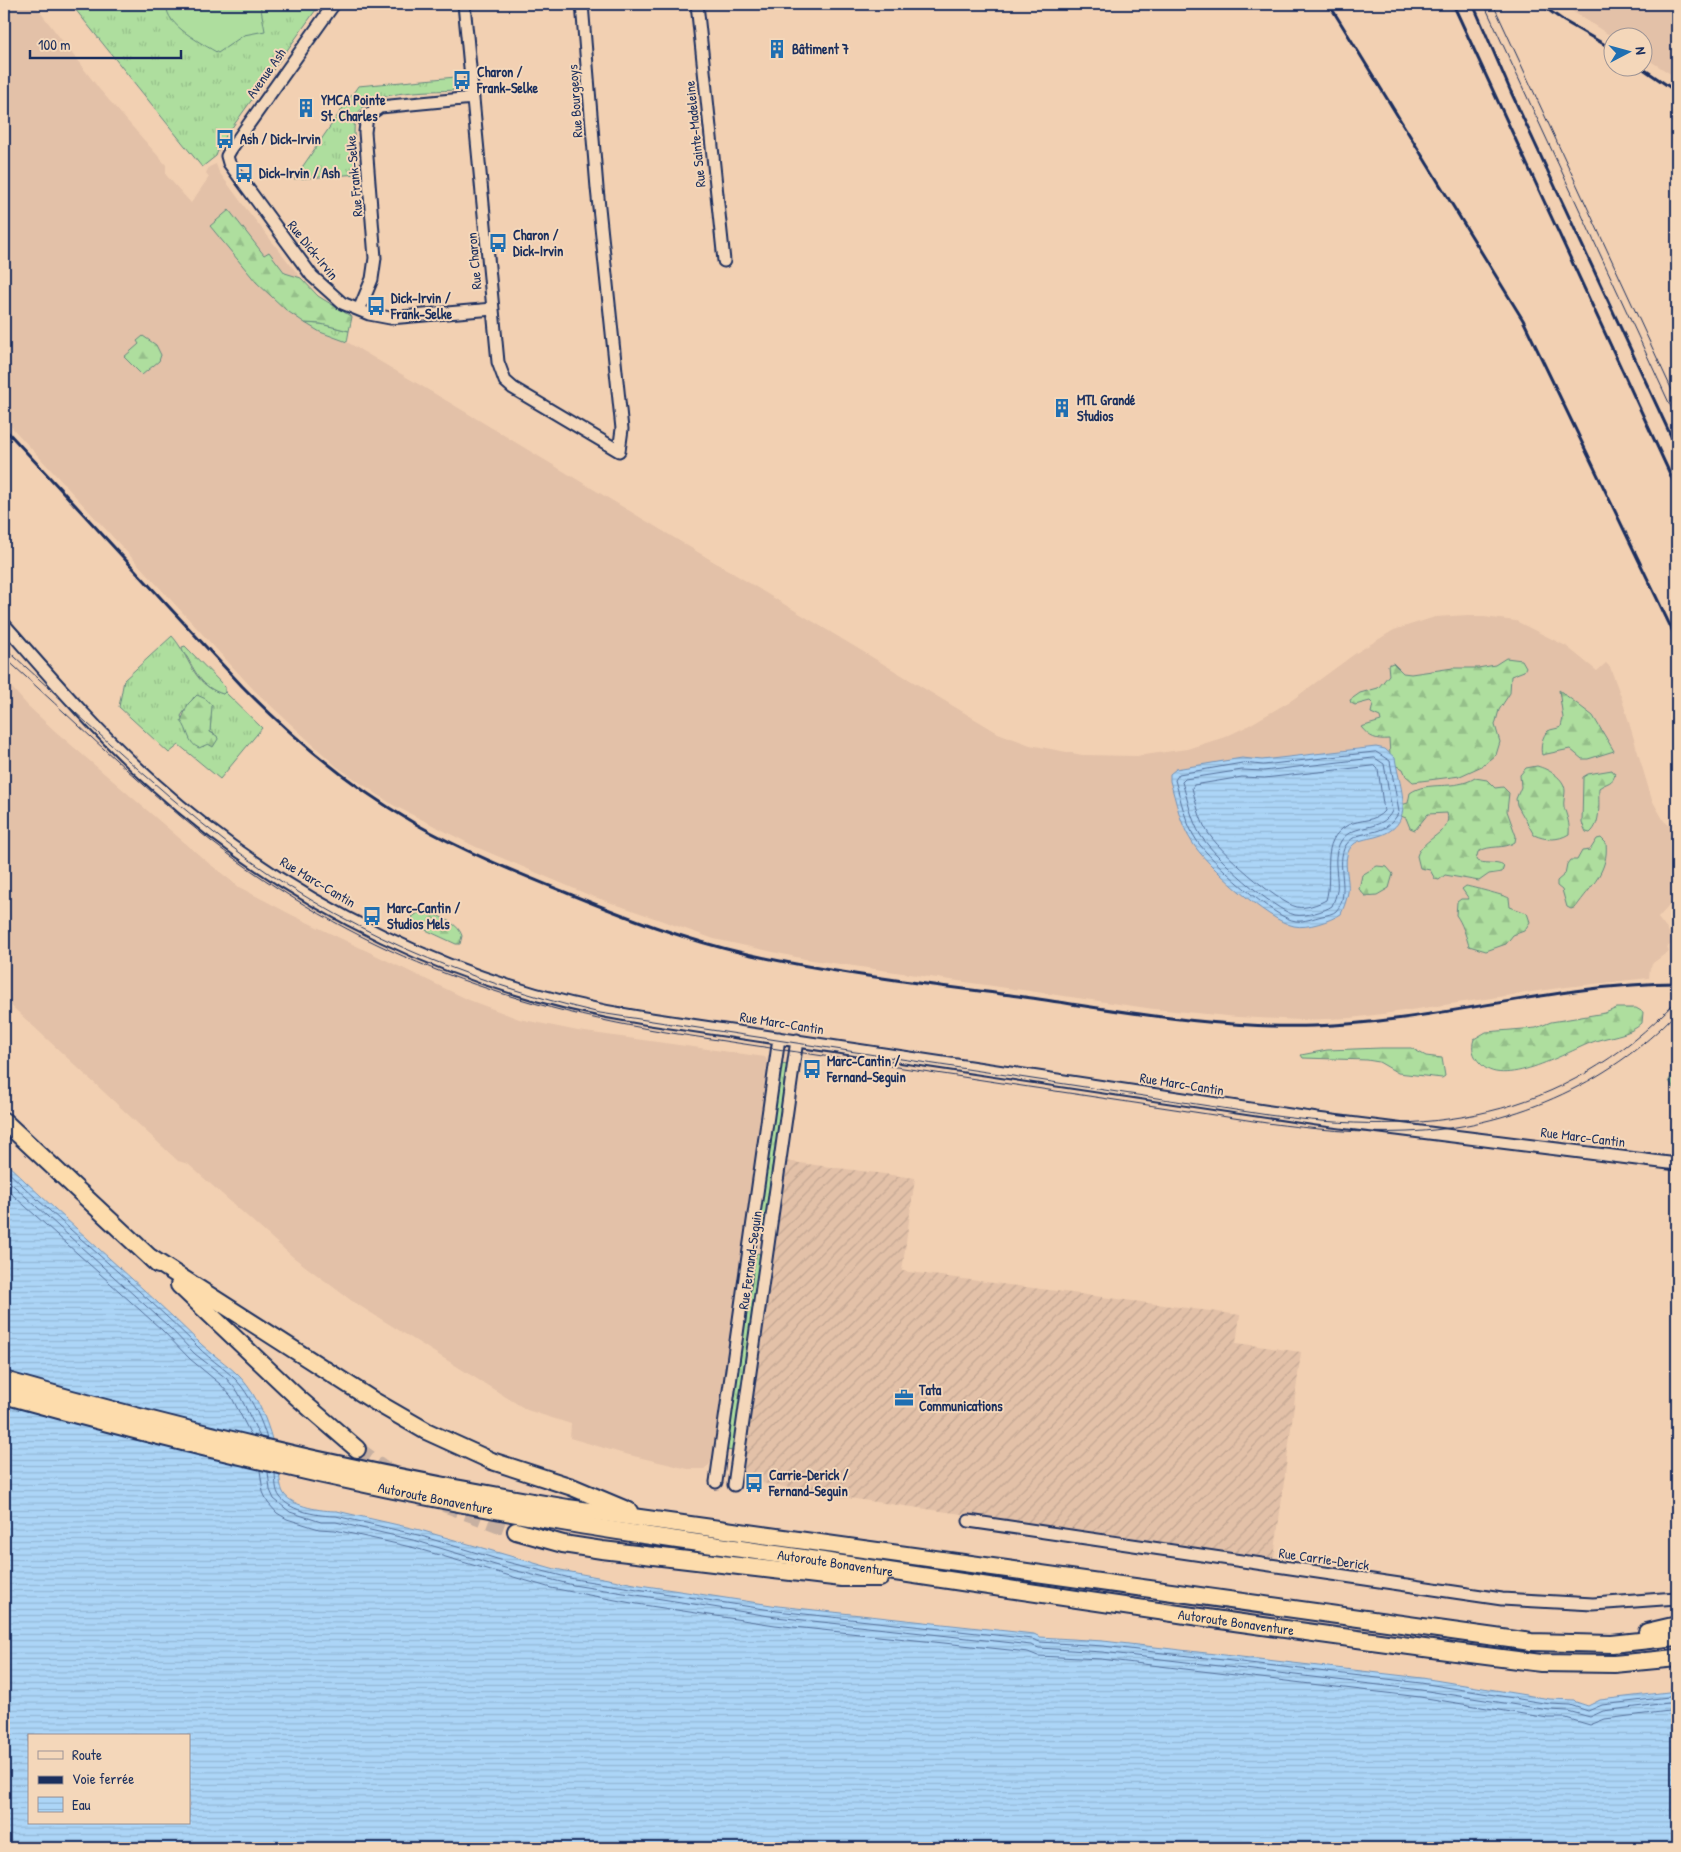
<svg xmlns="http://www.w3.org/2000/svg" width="1681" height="1852" font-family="'Patrick Hand',sans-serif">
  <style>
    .built { fill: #e3c1a8 }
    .industrial { fill: url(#industrial-furrows) }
    .grass { fill: url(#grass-tufts); stroke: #64867e; fill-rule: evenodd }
    .forest { fill: url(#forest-firs); stroke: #64867e }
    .pitch { fill: #aede9e; stroke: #64867e }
    .water { fill: url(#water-rules); stroke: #7293ba; fill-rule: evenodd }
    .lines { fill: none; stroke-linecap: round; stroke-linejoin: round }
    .shore { stroke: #55719b; stroke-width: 1 }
    .highway-tunnel { stroke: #c7b0a1; stroke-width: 16; stroke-dasharray: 16 8; stroke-linecap: butt }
    .minor-casing { stroke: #1b2f5e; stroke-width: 15 }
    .highway-casing { stroke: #1b2f5e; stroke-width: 20 }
    .minor { stroke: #f4d7ba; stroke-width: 11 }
    .highway { stroke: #fddcac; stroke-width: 16 }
    .tram { stroke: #1b2f5e; stroke-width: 1 }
    .rail { stroke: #1b2f5e; stroke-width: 3 }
    .labels { text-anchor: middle; stroke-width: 4; stroke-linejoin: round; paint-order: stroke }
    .poi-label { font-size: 14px; font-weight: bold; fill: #1b2f5e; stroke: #f4d7ba; text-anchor: start }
    .street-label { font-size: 14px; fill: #1b2f5e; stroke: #f4d7ba }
  </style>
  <defs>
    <pattern id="industrial-furrows" width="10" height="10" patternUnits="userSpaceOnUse" patternTransform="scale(1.25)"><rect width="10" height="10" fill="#e3c1a8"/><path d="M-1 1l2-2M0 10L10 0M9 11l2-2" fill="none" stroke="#c2a693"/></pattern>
    <pattern id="grass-tufts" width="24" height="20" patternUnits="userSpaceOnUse" patternTransform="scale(1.25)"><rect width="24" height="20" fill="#aede9e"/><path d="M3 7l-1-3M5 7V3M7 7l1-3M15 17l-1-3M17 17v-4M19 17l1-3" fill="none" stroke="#95bf8a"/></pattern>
    <pattern id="forest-firs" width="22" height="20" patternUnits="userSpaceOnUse" patternTransform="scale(1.25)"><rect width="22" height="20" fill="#aede9e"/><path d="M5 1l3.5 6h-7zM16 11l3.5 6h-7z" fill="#95bf8a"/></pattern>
    <pattern id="water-rules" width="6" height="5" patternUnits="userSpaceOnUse" patternTransform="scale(1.25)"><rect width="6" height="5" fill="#acd5f7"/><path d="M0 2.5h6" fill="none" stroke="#93b7d6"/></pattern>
  </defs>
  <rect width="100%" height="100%" fill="#f2d0b2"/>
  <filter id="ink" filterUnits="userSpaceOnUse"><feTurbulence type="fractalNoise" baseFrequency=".02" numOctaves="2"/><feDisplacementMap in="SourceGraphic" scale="10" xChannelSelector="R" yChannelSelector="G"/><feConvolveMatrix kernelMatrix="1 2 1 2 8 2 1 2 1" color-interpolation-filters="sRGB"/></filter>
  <g filter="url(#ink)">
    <!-- built -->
    <path class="built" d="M 4,4 L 34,4 L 100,90 L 166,165 L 166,175 L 191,203 L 209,177 L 206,173 L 209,167 L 216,164 L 219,172 L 244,206 L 308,287 L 286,310 L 320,332 L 347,342 L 452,404 L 998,733 L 1030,745 L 1082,755 L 1137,756 L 1187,749 L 1225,737 L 1246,727 L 1292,700 L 1356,653 L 1394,630 L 1435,617 L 1468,615 L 1516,621 L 1566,646 L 1597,671 L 1606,663 L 1610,667 L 1622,699 L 1652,800 L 1664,821 L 1677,832 L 1677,897 L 1658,918 L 1676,941 L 1667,947 L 1669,951 L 1653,963 L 1650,968 L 1649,978 L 1566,987 L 1390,1013 L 1351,1018 L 1301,1020 L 1238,1017 L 1154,1009 L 805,959 L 714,939 L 589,895 L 476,847 L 393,805 L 336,766 L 254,690 L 4,419 Z
      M 1561,4 L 1677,4 L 1677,78 L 1644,57 L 1644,38 L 1614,38 Z
      M 4,679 L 28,706 L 55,731 L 206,861 L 239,887 L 292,915 L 469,1000 L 519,1019 L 578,1031 L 765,1057 L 770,1065 L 715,1447 L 710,1464 L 704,1469 L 688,1469 L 621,1453 L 570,1438 L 571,1424 L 527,1410 L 352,1301 L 293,1257 L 188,1164 L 178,1161 L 4,999 Z"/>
    <!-- industrial -->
    <path class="industrial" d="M 784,1161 L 915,1178 L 902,1271 L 1240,1315 L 1236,1343 L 1301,1352 L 1274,1558 L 841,1497 L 745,1480 L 741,1471 Z"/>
    <!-- grass -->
    <path class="grass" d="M 71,4 L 320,4 L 221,143 L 216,156 L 202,167 Z
      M 456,77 L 456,83 L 460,84 L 460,87 L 456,90 C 429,92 363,88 355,120 C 352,136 357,157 358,174 L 294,179 L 358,86 Z
      M 305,323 L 321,324 L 349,331 L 347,342 L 320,332 Z
      M 172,636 C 191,657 191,684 223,694 L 225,692 L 262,728 L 220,779 L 179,745 L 169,753 L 119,707 L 124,680 ZM 194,697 L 211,717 L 210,732 L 215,734 L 203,747 L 188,733 L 181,716 Z
      M 781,1064 L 788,1065 L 765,1227 L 758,1226 Z
      M 754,1253 L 762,1254 L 733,1451 L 726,1450 Z"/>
    <!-- forest -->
    <path class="forest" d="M 229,210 L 264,255 L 269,252 L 285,273 L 301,278 L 318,296 L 352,317 L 349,331 L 321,324 L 305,323 L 286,310 L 256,282 L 210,226 Z
      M 143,336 L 156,345 L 161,355 L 159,361 L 142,375 L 124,357 L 139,344 L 137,341 Z
      M 185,646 L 225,687 L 225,692 L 223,694 C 202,687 197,675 187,657 C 184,653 182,652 182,647 Z
      M 1506,658 L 1522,660 L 1526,667 L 1524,671 L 1511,676 L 1510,693 L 1499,710 L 1495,725 L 1500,742 L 1496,755 L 1484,765 L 1460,776 L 1413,782 L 1406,776 L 1403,769 L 1394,764 L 1390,755 L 1389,739 C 1376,740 1370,738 1361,727 L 1381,721 L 1380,717 L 1371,713 L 1373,704 L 1370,701 L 1355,705 L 1351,703 L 1350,700 L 1360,693 L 1378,688 L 1389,675 L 1388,665 L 1393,663 L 1403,673 L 1411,674 L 1453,668 L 1478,668 L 1495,665 Z
      M 1559,690 L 1593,716 L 1614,751 L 1588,759 L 1582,759 L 1570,749 L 1542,755 C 1540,749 1542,735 1548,731 C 1551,729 1557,729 1561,727 L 1563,718 Z
      M 197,695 L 206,699 L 212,706 L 210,732 L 217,736 L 218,739 L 213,747 L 208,744 L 199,748 C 187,743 189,730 181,721 L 188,704 Z
      M 1537,766 C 1548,769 1565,778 1565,791 C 1565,796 1563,802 1564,807 C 1567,817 1570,823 1569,834 C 1558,841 1545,840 1534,835 L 1517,805 L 1516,799 L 1521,787 L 1520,775 L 1526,768 Z
      M 1612,770 L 1615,774 C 1613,784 1607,782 1599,788 C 1598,802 1602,823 1590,833 L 1586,832 L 1582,823 L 1583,777 L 1588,774 Z
      M 1475,778 L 1487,780 L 1495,788 L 1503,787 L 1509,793 L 1507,811 L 1516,836 L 1515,842 C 1504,850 1490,844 1478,852 L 1476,860 C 1484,865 1495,861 1504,866 L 1502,872 L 1489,874 L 1479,881 L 1445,875 L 1439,880 L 1435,879 L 1430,870 L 1420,868 L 1417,856 C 1422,838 1453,833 1447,813 L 1428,814 L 1415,830 L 1410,828 L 1406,818 L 1401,816 L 1401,805 L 1408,803 L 1410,793 C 1428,780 1454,791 1475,778 Z
      M 1601,838 L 1606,843 C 1609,871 1591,886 1576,907 L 1571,909 L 1567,907 L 1562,890 L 1557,886 L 1557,881 L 1565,874 L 1567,864 L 1570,860 L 1577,860 L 1582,851 L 1590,850 L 1597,839 Z
      M 1377,866 L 1387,867 L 1393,874 L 1389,888 L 1377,895 L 1365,896 L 1359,889 L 1362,875 Z
      M 1466,886 C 1471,887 1504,895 1509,898 L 1510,907 L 1527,913 L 1530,922 L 1524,931 L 1513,935 L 1506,944 L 1486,951 L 1469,946 C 1466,936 1462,923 1456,915 L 1457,902 L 1461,899 L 1469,899 L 1462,889 Z
      M 421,911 C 434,914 458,921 462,936 L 460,944 L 456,944 L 415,925 L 412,917 Z
      M 1617,1008 L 1636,1008 L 1643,1012 L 1642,1023 C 1630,1036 1606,1036 1590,1043 C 1565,1053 1501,1090 1480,1063 C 1473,1056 1471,1048 1474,1039 L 1486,1032 L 1536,1028 L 1551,1022 L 1605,1013 Z
      M 1381,1048 L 1411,1048 L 1426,1056 L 1442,1058 L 1445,1076 L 1442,1078 L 1398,1073 L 1379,1062 L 1367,1060 L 1303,1058 L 1301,1055 L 1327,1050 Z
      M 1672,1074 L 1677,1074 L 1677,1092 L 1669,1081 Z"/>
    <!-- pitch -->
    <path class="pitch" d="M 170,4 L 260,4 L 265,31 L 244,35 L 218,53 C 203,44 165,25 167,6 Z"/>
    <!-- water -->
    <path class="water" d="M 1376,747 L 1385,749 L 1395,758 C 1400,790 1418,826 1375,837 C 1367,839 1356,840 1351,847 C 1341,860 1350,877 1348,892 C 1347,899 1344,907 1341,914 C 1330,921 1307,929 1294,926 C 1268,921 1205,864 1192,842 C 1180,824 1176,801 1170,781 L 1170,774 L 1176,769 L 1242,758 L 1262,760 Z
      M 4,1161 C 68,1223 137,1281 201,1344 C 216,1358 234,1368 246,1384 C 264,1407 272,1436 278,1464 C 280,1473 279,1486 284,1494 C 293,1507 322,1511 337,1511 L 420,1530 L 555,1569 L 640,1585 L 778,1606 L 1034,1634 L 1040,1637 L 1103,1641 L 1422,1678 L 1550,1699 L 1574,1700 L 1576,1702 L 1588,1706 L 1600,1700 L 1677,1691 L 1677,1848 L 4,1848 ZM 29,1736 L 189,1736 L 189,1823 L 29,1823 Z"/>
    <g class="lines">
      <!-- shore -->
      <path class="shore" d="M 1376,752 L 1390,761 L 1399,812 C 1384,841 1359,826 1346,845 C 1334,863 1352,894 1336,911 C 1333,914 1327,915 1322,916 C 1314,918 1304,922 1296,921 C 1274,919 1210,860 1197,841 C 1185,823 1181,800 1175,780 L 1179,774 L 1242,763 L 1263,765 Z
        M 1375,758 L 1384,764 L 1392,811 C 1382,833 1353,822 1341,841 C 1331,858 1339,874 1337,891 C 1336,896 1334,901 1332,906 C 1325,911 1305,917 1295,915 C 1273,910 1214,856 1201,836 C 1191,820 1188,800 1182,782 L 1185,779 L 1242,770 L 1263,771 Z
        M 1375,766 L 1378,769 L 1384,811 C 1375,822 1360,819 1348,825 C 1318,841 1334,875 1326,900 C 1319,904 1305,909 1297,907 C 1277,903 1217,849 1207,831 C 1199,818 1196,802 1192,788 L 1194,785 L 1242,777 L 1264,778 Z
        M 4,1168 C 67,1229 135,1284 197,1346 C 211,1361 230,1371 242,1387 C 253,1402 262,1421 267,1439
        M 4,1177 L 167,1325 L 195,1354 L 226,1378 L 238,1392 L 260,1437
        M 4,1187 L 162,1330 L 190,1359 L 220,1384 L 231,1396 L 251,1435
        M 260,1470 L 263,1492 L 268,1503 L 277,1513 L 287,1519 L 319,1529 L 335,1530 L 415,1548 L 551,1588 L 637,1604 L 775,1625 L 1028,1652 L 1038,1656 L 1101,1659 L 1420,1697 L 1548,1718 L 1566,1718 L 1590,1725 L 1605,1719 L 1677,1710
        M 268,1472 L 270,1490 L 274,1499 L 290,1512 L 321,1522 L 336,1522 L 417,1541 L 505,1568 L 573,1585 L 776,1617 L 1031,1645 L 1039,1648 L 1102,1652 L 1421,1690 L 1549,1710 L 1568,1711 L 1590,1717 L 1603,1711 L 1677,1702
        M 275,1474 C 276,1482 275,1490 280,1497 C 291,1512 320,1516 336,1516 L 418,1535 L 507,1562 L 574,1579 L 777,1611 L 1032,1639 L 1040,1642 L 1103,1646 L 1421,1683 L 1550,1704 L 1570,1705 L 1588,1711 L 1602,1705 L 1677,1696"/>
      <!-- highway-tunnel -->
      <path class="highway-tunnel" d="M 357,1449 L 396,1477
        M 444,1504 L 516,1531"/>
      <!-- minor casing -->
      <g class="minor-casing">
        <path id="minor" d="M 334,4 L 231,149 L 227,156 L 229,163 L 312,276 L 342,303 L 369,314 L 390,318 L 493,309
          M 464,4 L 498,362 L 505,381 L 513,388 L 619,451 L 622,429 L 597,188 L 582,4
          M 697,4 L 724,261
          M 359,310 L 372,279 L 375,258 L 365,132 L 367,116 L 380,107 L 473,98
          M 4,624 C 52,679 100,735 155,784 C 291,906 464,990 644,1018 L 1317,1119 L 1677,1164
          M 716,1482 L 779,1038
          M 734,1485 L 797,1040
          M 969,1521 L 1502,1599 L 1593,1604 L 1677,1598"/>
      </g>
      <!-- highway casing -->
      <g class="highway-casing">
        <g id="highway">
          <path d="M 4,1121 L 158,1265"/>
          <path d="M 151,1258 L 374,1401 L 426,1431 L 492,1461 L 572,1487 L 629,1511"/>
          <path d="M 179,1285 L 297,1397 L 357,1449"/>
          <path d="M 4,1380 C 189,1433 378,1477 568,1508 L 1531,1642 L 1612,1644 L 1677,1637"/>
          <path id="s1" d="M 4,1395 C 180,1444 358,1486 539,1518 C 639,1536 741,1548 842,1564 C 1074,1599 1307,1634 1541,1663 L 1614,1664 L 1677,1658"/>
          <path d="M 516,1531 L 563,1544 L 602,1550 L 842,1578 L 880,1578"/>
          <path d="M 1647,1632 L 1677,1625"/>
        </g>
      </g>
      <!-- minor -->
      <use href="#minor" class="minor"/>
      <!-- highway -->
      <use href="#highway" class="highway"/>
      <!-- tram -->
      <path class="tram" d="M 1484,4 L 1677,420
        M 1493,4 L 1677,401
        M 4,647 C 77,713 149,783 228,844 C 338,928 466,982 600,1013 L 1268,1115 C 1426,1137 1562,1122 1677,1000
        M 4,657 C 72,718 138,784 211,841 C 354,951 501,1006 678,1034 L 1267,1123 C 1313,1129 1360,1134 1407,1132 C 1507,1128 1608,1086 1677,1012"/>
      <!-- rail -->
      <path class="rail" d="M 1329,4 L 1523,320 L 1677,640
        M 1453,4 L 1677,489
        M 1473,4 L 1511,92 L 1677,449
        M 1540,4 L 1564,21 L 1614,50
        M 1642,68 L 1677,92
        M 4,428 L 242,686 C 294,739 350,786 414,823 C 463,851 515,872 567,893 C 626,917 685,940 747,954 C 836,974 928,984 1018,996 C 1116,1010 1215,1029 1314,1026 C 1436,1022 1555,984 1677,983"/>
    </g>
  </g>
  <!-- icons -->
  <defs>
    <g id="building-bare" transform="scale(1.5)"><path d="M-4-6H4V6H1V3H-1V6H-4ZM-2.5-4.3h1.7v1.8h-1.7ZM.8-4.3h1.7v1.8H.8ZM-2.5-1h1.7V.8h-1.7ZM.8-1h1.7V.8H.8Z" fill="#1f6fb2" stroke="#f4d7ba" stroke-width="2.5" paint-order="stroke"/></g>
    <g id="bus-bare" transform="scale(1.5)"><path d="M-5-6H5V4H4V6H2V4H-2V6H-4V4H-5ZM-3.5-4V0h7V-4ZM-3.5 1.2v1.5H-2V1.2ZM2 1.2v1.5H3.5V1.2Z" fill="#1f6fb2" stroke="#f4d7ba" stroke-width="2.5" paint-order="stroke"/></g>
    <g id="office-bare" transform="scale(1.5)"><path d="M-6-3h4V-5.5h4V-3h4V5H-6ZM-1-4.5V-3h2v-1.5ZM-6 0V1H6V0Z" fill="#1f6fb2" stroke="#f4d7ba" stroke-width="2.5" paint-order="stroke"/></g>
  </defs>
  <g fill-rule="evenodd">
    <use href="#building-bare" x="777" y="49"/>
    <use href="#bus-bare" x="462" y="80"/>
    <use href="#building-bare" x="306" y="108"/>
    <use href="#bus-bare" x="225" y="139"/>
    <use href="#bus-bare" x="244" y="173"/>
    <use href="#bus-bare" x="498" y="243"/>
    <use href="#bus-bare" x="376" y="306"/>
    <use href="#building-bare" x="1062" y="408"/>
    <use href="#bus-bare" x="372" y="916"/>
    <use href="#bus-bare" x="812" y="1069"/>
    <use href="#office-bare" x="904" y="1398"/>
    <use href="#bus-bare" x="754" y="1483"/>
  </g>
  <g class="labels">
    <!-- poi labels -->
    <g class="poi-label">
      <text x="792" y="54">Bâtiment 7</text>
      <text x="477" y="77">Charon /<tspan x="477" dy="16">Frank-Selke</tspan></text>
      <text x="321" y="105">YMCA Pointe<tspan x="321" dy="16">St. Charles</tspan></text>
      <text x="240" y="144">Ash / Dick-Irvin</text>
      <text x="259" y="178">Dick-Irvin / Ash</text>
      <text x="513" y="240">Charon /<tspan x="513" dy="16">Dick-Irvin</tspan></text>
      <text x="391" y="303">Dick-Irvin /<tspan x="391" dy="16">Frank-Selke</tspan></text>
      <text x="1077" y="405">MTL Grandé<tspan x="1077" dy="16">Studios</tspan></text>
      <text x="387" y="913">Marc-Cantin /<tspan x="387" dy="16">Studios Mels</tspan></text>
      <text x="827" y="1066">Marc-Cantin /<tspan x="827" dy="16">Fernand-Seguin</tspan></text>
      <text x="919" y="1395">Tata<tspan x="919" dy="16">Communications</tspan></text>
      <text x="769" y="1480">Carrie-Derick /<tspan x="769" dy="16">Fernand-Seguin</tspan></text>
    </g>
    <!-- street labels -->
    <g class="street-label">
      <text transform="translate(266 73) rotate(-55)" y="5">Avenue Ash</text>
      <text transform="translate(575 101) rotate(-94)" y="5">Rue Bourgeoys</text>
      <text transform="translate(695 134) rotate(-96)" y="5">Rue Sainte-Madeleine</text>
      <text transform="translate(354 176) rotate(-95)" y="5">Rue Frank-Selke</text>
      <text transform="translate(313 250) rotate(51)" y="5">Rue Dick-Irvin</text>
      <text transform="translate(474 261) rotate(-95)" y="5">Rue Charon</text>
      <text transform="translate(318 882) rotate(31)" y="5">Rue Marc-Cantin</text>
      <text transform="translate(782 1023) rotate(9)" y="5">Rue Marc-Cantin</text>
      <text transform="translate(1182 1084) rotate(9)" y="5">Rue Marc-Cantin</text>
      <text transform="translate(1583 1137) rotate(7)" y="5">Rue Marc-Cantin</text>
      <text transform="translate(750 1260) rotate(-82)" y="5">Rue Fernand-Seguin</text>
      <text dy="5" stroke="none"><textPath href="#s1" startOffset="444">Autoroute Bonaventure</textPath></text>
      <text transform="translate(1324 1559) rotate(8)" y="5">Rue Carrie-Derick</text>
      <text dy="5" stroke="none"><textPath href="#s1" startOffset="849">Autoroute Bonaventure</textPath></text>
      <text dy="5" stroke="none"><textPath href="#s1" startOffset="1254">Autoroute Bonaventure</textPath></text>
    </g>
  </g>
  <!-- margin -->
  <rect width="1681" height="1852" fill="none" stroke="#f4d7ba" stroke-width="20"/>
  <rect x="10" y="10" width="1661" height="1832" fill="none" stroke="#1b2f5e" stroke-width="2" filter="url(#ink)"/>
  <!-- legend -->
  <rect x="28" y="1734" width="162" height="90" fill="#f4d7ba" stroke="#9d9495"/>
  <rect x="38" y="1751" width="25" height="8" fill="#f4d7ba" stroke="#9d9495"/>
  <text x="72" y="1760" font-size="15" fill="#1b2f5e">Route</text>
  <rect x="38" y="1776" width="25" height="8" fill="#1b2f5e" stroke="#9d9495"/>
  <text x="72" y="1784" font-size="15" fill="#1b2f5e">Voie ferrée</text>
  <rect x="38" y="1797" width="25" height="15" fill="url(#water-rules)" stroke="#9d9495"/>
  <text x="72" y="1810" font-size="15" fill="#1b2f5e">Eau</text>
  <!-- north arrow -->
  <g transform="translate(1628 52) rotate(84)"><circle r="24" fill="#f4d7ba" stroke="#9d9495"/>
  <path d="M0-4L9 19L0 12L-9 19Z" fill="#1f6fb2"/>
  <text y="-8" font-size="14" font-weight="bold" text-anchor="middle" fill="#1b2f5e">N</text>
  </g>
  <!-- scale -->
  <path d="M30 50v8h151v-8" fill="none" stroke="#1b2f5e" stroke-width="2.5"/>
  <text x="38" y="50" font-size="15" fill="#1b2f5e" stroke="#f4d7ba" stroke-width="4" paint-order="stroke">100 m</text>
</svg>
